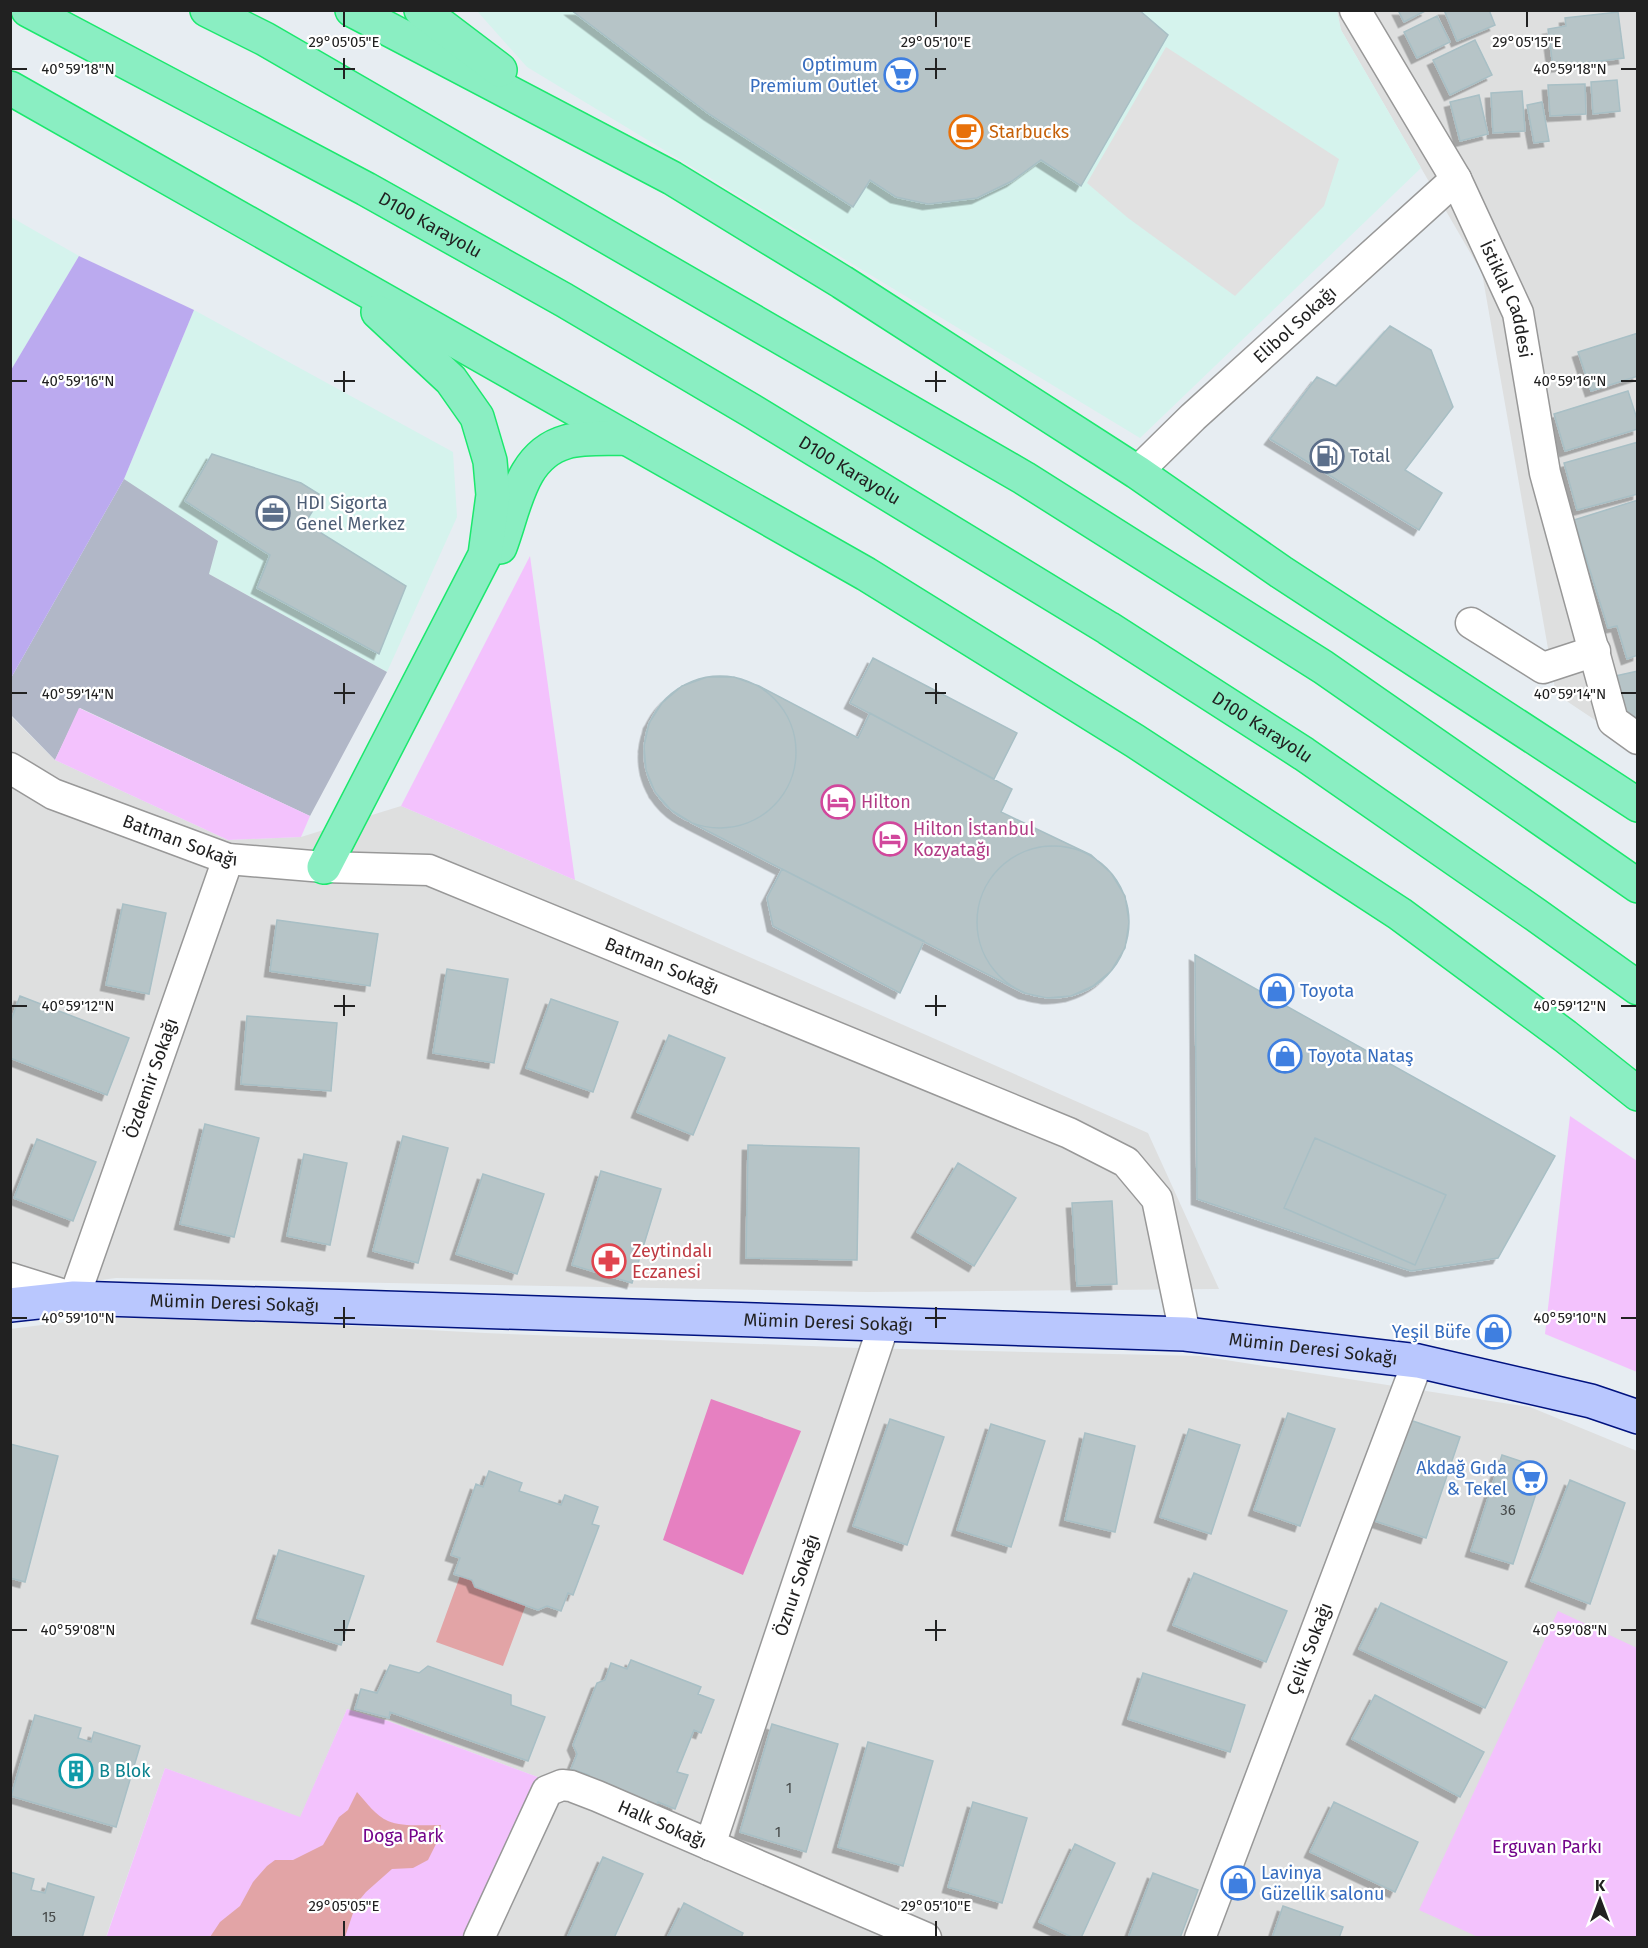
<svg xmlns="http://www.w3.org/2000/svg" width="1648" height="1948" font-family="'Fira Sans',sans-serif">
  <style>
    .residential { fill: #dedfdf }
    .commercial { fill: #d5f3ed }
    .construction { fill: #b1b7c7 }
    .grass { fill: #bbaaef }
    .park { fill: #f3c2fd }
    .pitch { fill: #e680c1 }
    .parking { fill: #e1e1e1 }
    .water { fill: #e2a4a6 }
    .building { fill: #b6c4c7; stroke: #a8bfc5; stroke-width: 1.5; filter: url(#shadow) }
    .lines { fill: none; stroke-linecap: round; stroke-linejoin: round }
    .street-casing { stroke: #989898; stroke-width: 33 }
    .secondary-casing { stroke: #00127f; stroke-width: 36 }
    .highway-casing { stroke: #1ce86e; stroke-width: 36 }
    .street { stroke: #fff; stroke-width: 30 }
    .secondary { stroke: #b9c7fe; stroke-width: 33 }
    .highway { stroke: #8aeec2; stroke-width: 33 }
    .ticks { fill: none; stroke: #212121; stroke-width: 2 }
    .labels { text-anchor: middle; stroke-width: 4.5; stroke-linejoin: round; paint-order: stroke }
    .number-label { font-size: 15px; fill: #464a4a }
    .shop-label { font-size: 18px; fill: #366cbe; stroke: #fff; text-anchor: end }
    .food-label { font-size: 18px; fill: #c56008; stroke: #fff; text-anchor: start }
    .street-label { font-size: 18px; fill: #212121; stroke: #fff }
    .service-label { font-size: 18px; fill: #4e5e75; stroke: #fff; text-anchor: start }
    .hotel-label { font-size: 18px; fill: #b23c85; stroke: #fff; text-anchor: start }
    .health-label { font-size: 18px; fill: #be3a42; stroke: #fff; text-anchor: start }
    .culture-label { font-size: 18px; fill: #0d838f; stroke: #fff; text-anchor: start }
    .park-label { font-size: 18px; fill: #73048a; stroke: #fff }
    .ticks-label { font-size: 15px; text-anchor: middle; fill: #212121; stroke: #fff; stroke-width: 4.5; stroke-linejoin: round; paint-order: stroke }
  </style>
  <defs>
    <filter id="shadow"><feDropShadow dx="-5.5" dy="5.5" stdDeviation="0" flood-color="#0004"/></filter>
  </defs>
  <rect width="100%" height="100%" fill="#e7edf2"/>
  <!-- residential -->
  <path class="residential" d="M 1337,11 L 1637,11 L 1637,748 L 1556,694 L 1482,273 L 1341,30 Z
    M 10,715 L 55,760 L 228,840 L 301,837 L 401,806 L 575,880 L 1148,1133 L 1219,1289 L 867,1292 L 116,1278 L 11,1292 Z
    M 105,1317 L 277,1322 L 485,1333 L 859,1348 L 1200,1356 L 1530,1407 L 1637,1451 L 1637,1937 L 464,1937 L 543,1779 L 388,1721 L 347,1709 L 300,1818 L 165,1768 L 106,1937 L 11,1937 L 10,1329 Z"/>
  <!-- commercial -->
  <path class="commercial" d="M 477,11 L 1337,11 L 1341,30 L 1421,168 L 1140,438 L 527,67 Z
    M 11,217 L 79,256 L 11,370 Z
    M 194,310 L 453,452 L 457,517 L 387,672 L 209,574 L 124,479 Z"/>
  <!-- construction -->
  <path class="construction" d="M 124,479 L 218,541 L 209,574 L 387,672 L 310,816 L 80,708 L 55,760 L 11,715 L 11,678 Z"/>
  <!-- grass -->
  <path class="grass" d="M 79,256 L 194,310 L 124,479 L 11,678 L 11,370 Z"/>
  <!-- park -->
  <path class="park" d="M 530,556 L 575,880 L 401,806 Z
    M 79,708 L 310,816 L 301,837 L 228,840 L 55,760 Z
    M 1570,1116 L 1637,1161 L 1637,1372 L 1545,1334 Z
    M 1558,1611 L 1637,1648 L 1637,1937 L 1478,1937 L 1419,1910 Z
    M 347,1709 L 388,1721 L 543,1779 L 465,1937 L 106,1938 L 165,1768 L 300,1817 Z"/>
  <!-- pitch -->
  <path class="pitch" d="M 711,1399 L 801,1431 L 743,1575 L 663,1540 Z"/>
  <!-- parking -->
  <path class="parking" d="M 1166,47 L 1339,159 L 1324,206 L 1235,296 L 1128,218 L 1087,183 Z"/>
  <!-- water -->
  <path class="water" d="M 467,1557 L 534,1583 L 503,1666 L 436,1642 Z
    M 357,1792 C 366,1802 376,1816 388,1821 C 402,1827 426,1825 441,1825 L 438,1840 L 428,1860 L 413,1868 L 392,1869 L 366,1892 L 356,1904 L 345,1937 L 210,1937 L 220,1922 L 240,1906 L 253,1882 L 267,1866 L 275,1860 L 293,1860 L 323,1845 L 339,1817 L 348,1810 Z"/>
  <!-- building -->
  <path class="building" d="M 571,10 L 1139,10 L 1168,35 L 1081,186 L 1041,160 L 1012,181 L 977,198 L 928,204 L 896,197 L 870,180 L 853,207 L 709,114 Z
    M 1398,10 L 1427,10 L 1404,22 Z
    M 1444,10 L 1489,10 L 1495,25 L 1457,41 Z
    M 1618,12 L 1624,58 L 1553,67 L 1548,29 L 1566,26 L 1565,18 Z
    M 1437,16 L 1450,42 L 1417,58 L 1404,32 Z
    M 1475,40 L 1492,75 L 1450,95 L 1433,60 Z
    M 1617,80 L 1620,111 L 1593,114 L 1591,82 Z
    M 1585,84 L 1586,114 L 1550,116 L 1548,85 Z
    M 1522,91 L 1525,131 L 1493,133 L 1491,93 Z
    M 1479,95 L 1488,134 L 1460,141 L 1450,102 Z
    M 1542,102 L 1549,141 L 1534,143 L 1527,105 Z
    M 1390,326 L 1431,350 L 1453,407 L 1405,470 L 1442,493 L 1419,530 L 1270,439 L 1317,377 L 1336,386 Z
    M 1638,333 L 1638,376 L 1591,391 L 1578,352 Z
    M 1628,391 L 1638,422 L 1638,429 L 1565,451 L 1554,414 Z
    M 1638,442 L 1638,494 L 1577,510 L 1564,463 Z
    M 212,454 L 301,483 L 322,496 L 305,523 L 406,586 L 379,654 L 257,588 L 270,555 L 185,501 Z
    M 1638,500 L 1638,655 L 1627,659 L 1617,626 L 1608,628 L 1574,520 Z
    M 873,658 L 1017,733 L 994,779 L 850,703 Z
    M 1638,671 L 1638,718 L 1625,721 L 1615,676 Z
    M644 752a76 76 0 1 1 152 0a76 76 0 1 1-152 0Z
    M 707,677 L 734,677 L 759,686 L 858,738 L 870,713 L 1012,789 L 1001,812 L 1091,855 L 1111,873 L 1125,896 L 1129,922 L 1125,948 L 1111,971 L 1093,986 L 1071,996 L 1047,998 L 1024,993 L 692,823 L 671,810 L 655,792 L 646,770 L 644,746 L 649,723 L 662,703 L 682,686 Z
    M977 922a76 76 0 1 1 152 0a76 76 0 1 1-152 0Z
    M 782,869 L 924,941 L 900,993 L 773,926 L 767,898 Z
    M 123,904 L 166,913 L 149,994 L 106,985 Z
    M 277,920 L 378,934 L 370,986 L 270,971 Z
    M 1195,955 L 1555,1156 L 1498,1258 L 1411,1271 L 1197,1199 Z
    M 447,969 L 508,979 L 494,1063 L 433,1053 Z
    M 20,996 L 129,1038 L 107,1095 L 10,1058 L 10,1023 Z
    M 551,999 L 618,1022 L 593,1092 L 526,1068 Z
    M 247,1016 L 337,1023 L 331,1091 L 241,1084 Z
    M 669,1035 L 725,1058 L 693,1135 L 637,1112 Z
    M 205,1124 L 259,1138 L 234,1237 L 180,1224 Z
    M 403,1136 L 448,1148 L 418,1263 L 373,1251 Z
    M 1315,1138 L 1446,1195 L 1415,1265 L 1284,1208 Z
    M 37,1139 L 96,1162 L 73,1221 L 14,1198 Z
    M 748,1145 L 859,1148 L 857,1260 L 746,1258 Z
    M 304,1154 L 347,1163 L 330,1245 L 287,1236 Z
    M 958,1163 L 1016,1198 L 974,1266 L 917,1232 Z
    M 601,1171 L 661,1189 L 632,1283 L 572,1265 Z
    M 483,1174 L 544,1194 L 517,1274 L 456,1254 Z
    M 1112,1201 L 1117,1284 L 1077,1286 L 1072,1203 Z
    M 1288,1413 L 1335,1429 L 1300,1526 L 1254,1510 Z
    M 890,1419 L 944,1437 L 907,1545 L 853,1526 Z
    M 1410,1420 L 1460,1437 L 1426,1538 L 1375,1521 Z
    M 991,1424 L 1045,1441 L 1011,1547 L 957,1530 Z
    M 1189,1429 L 1240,1445 L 1211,1534 L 1160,1517 Z
    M 1085,1433 L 1135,1446 L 1115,1532 L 1065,1520 Z
    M 10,1444 L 58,1456 L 25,1582 L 10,1578 Z
    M 1502,1455 L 1544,1469 L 1513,1564 L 1471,1551 Z
    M 489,1471 L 522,1483 L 519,1491 L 561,1505 L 565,1495 L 598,1507 L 592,1524 L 599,1526 L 573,1595 L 568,1593 L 561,1611 L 547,1606 L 538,1610 L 475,1587 L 472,1580 L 454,1574 L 460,1558 L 451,1555 L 476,1484 L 483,1487 Z
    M 1570,1480 L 1625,1503 L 1590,1604 L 1531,1581 Z
    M 279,1550 L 364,1576 L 341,1645 L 257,1618 Z
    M 1194,1573 L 1287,1611 L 1266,1662 L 1173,1625 Z
    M 1381,1603 L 1507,1662 L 1485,1708 L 1359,1649 Z
    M 631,1660 L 701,1687 L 698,1694 L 714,1700 L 701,1733 L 694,1730 L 677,1772 L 688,1775 L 675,1809 L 658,1802 L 655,1808 L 587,1781 L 589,1775 L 571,1769 L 577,1754 L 573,1745 L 597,1683 L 605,1680 L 611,1663 L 627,1669 Z
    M 390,1665 L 419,1673 L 428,1666 L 511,1695 L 511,1705 L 545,1717 L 528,1761 L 390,1712 L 389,1718 L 355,1709 L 361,1689 L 377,1693 Z
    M 1143,1673 L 1245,1705 L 1230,1752 L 1128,1719 Z
    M 1375,1695 L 1484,1752 L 1460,1797 L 1352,1739 Z
    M 35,1715 L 81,1728 L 78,1738 L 91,1742 L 94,1732 L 140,1746 L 116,1827 L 11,1796 Z
    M 772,1724 L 838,1744 L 806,1852 L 740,1832 Z
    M 868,1742 L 933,1761 L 903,1866 L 838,1847 Z
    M 973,1802 L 1027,1818 L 1002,1903 L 948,1887 Z
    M 1334,1802 L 1418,1842 L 1395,1892 L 1310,1852 Z
    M 1075,1844 L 1115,1863 L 1081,1938 L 1074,1938 L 1039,1922 Z
    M 603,1857 L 643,1874 L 614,1938 L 567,1938 Z
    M 10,1872 L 34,1879 L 31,1890 L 45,1893 L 48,1883 L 94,1897 L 82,1938 L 10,1938 Z
    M 1153,1873 L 1198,1890 L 1180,1938 L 1128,1938 Z
    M 684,1903 L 743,1933 L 741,1938 L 667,1938 Z
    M 1283,1906 L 1343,1927 L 1339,1938 L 1272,1938 Z"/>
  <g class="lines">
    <!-- street casing -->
    <g class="street-casing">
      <g id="street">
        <path id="s1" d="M 1355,10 L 1456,179 L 1518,313 L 1545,473 L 1613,721 L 1638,739"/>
        <path id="s2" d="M 1137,472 L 1193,417 L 1456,179"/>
        <path d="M 1471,623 L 1543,668 L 1595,651"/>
        <path id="s3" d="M 10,768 L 53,794 L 228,859 L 324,867 L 429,870 L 1069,1133 L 1126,1162 L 1157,1199 L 1185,1334"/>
        <path id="s4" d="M 10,1278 L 74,1298 L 228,859"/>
        <path id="s5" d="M 710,1845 L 884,1324"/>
        <path id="s6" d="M 479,1938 L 547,1791 L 562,1785 L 571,1786 L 597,1796 L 926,1938"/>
        <path id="s7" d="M 1200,1938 L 1418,1361"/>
      </g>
    </g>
    <!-- secondary casing -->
    <g class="secondary-casing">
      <g id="secondary">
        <path id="s8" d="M 10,1305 L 74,1298 L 1185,1334 L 1418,1361 L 1591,1401 L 1638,1417"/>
      </g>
    </g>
    <!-- highway casing -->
    <g class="highway-casing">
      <g id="highway">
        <path id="s9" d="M 28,10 L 366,189 L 564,300 L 752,411 L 1108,628 L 1304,754 L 1536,915 L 1638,988"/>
        <path d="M 207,10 L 265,39 L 1024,478 L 1323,667 L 1638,886"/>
        <path d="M 352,10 L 672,178 L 842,282 L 1137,472 L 1281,572 L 1638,805"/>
        <path d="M 421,10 L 500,70"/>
        <path d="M 10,88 L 866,574 L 1135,741 L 1400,914 L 1565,1036 L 1638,1094"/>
        <path d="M 500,547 C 515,508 520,455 566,442 C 583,437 608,439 626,438"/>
        <path d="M 324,867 L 485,555 L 493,495 L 490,461 L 477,417 L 451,380 L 378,312"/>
      </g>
    </g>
    <!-- street -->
    <use href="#street" class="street"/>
    <!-- secondary -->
    <use href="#secondary" class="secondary"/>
    <!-- highway -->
    <use href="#highway" class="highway"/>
  </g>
  <!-- ticks -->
  <path class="ticks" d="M 344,12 L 344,27M 936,12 L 936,27M 1527,12 L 1527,27M 344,58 L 344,79M 936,58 L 936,79M 12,69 L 27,69M 334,69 L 355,69M 925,69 L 946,69M 1621,69 L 1636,69M 344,371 L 344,392M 936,371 L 936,392M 12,381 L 27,381M 334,381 L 355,381M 925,381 L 946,381M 1621,381 L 1636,381M 344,683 L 344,704M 936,683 L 936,704M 12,693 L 27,693M 334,693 L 355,693M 925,693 L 946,693M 1621,693 L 1636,693M 344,995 L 344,1016M 936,995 L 936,1016M 12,1006 L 27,1006M 334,1006 L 355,1006M 925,1006 L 946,1006M 1621,1006 L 1636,1006M 344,1307 L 344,1328M 936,1307 L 936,1328M 12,1318 L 27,1318M 334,1318 L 355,1318M 925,1318 L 946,1318M 1621,1318 L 1636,1318M 344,1620 L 344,1641M 936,1620 L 936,1641M 12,1630 L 27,1630M 334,1630 L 355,1630M 925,1630 L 946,1630M 1621,1630 L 1636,1630M 344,1921 L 344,1936M 936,1921 L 936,1936"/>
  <!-- icons -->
  <defs>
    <g id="supermarket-ring" transform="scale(1.725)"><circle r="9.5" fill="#fff" stroke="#3f7fe0" stroke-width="1.5"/><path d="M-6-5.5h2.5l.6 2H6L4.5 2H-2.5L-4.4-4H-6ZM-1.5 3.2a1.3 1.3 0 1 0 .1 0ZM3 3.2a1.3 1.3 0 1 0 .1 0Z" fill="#3f7fe0"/></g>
    <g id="cafe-ring" transform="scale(1.725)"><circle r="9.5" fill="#fff" stroke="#e8710a" stroke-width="1.5"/><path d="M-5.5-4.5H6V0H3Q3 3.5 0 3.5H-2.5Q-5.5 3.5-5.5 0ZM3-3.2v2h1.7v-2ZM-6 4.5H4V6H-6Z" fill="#e8710a"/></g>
    <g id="fuel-ring" transform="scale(1.725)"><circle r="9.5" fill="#fff" stroke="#5c6f8a" stroke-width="1.5"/><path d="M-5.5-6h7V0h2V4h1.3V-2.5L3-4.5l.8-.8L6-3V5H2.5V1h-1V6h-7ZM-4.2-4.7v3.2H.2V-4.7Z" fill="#5c6f8a"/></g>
    <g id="office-ring" transform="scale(1.725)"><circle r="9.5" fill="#fff" stroke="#5c6f8a" stroke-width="1.5"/><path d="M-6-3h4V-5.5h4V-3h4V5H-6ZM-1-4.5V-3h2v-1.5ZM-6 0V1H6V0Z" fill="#5c6f8a"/></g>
    <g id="hotel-ring" transform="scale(1.725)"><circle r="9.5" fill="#fff" stroke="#d1479c" stroke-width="1.5"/><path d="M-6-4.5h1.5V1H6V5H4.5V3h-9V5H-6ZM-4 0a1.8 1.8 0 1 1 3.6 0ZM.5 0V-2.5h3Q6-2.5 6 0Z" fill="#d1479c"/></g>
    <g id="shop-ring" transform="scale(1.725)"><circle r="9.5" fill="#fff" stroke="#3f7fe0" stroke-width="1.5"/><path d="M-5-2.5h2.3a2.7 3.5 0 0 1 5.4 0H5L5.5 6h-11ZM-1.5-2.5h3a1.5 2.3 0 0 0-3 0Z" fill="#3f7fe0"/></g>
    <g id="pharmacy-ring" transform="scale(1.725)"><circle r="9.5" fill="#fff" stroke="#e0444e" stroke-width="1.5"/><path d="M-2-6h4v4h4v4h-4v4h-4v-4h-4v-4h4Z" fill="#e0444e"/></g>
    <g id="building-ring" transform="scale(1.725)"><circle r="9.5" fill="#fff" stroke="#0f9aa8" stroke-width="1.5"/><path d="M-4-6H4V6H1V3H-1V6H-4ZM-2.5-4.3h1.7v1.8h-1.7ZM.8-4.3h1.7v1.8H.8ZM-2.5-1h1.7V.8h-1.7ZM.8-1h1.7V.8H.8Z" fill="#0f9aa8"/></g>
  </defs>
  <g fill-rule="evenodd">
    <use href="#supermarket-ring" x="901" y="75"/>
    <use href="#cafe-ring" x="966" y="132"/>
    <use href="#fuel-ring" x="1327" y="456"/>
    <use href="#office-ring" x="273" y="513"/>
    <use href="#hotel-ring" x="838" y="802"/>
    <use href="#hotel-ring" x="890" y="839"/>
    <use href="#shop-ring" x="1277" y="991"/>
    <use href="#shop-ring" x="1285" y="1056"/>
    <use href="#pharmacy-ring" x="609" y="1261"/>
    <use href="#shop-ring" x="1494" y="1332"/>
    <use href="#supermarket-ring" x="1530" y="1478"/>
    <use href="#building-ring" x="76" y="1771"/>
    <use href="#shop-ring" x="1238" y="1883"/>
  </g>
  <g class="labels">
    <!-- number labels -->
    <g class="number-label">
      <text x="1508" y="1515">36</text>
      <text x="789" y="1793">1</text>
      <text x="778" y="1837">1</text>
      <text x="49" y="1922">15</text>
    </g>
    <!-- shop labels -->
    <g class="shop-label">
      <text x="878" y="71">Optimum<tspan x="878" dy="21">Premium Outlet</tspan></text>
      <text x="1300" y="997" text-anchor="start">Toyota</text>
      <text x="1308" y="1062" text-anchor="start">Toyota Nataş</text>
      <text x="1471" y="1338">Yeşil Büfe</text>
      <text x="1507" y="1474">Akdağ Gıda<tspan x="1507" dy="21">&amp; Tekel</tspan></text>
      <text x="1261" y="1879" text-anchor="start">Lavinya<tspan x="1261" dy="21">Güzellik salonu</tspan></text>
    </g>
    <!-- food labels -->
    <g class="food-label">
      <text x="989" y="138">Starbucks</text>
    </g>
    <!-- street labels -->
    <g class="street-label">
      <text dy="6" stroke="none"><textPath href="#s9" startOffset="456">D100 Karayolu</textPath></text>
      <text dy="6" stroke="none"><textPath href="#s1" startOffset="328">İstiklal Caddesi</textPath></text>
      <text dy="6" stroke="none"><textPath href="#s2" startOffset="216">Elibol Sokağı</textPath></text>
      <text dy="6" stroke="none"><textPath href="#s9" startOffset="942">D100 Karayolu</textPath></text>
      <text dy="6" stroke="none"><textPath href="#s9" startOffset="1428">D100 Karayolu</textPath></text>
      <text dy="6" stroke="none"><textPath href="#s3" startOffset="186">Batman Sokağı</textPath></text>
      <text dy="6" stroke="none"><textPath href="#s3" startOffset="690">Batman Sokağı</textPath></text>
      <text dy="6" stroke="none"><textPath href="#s4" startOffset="300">Özdemir Sokağı</textPath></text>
      <text dy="6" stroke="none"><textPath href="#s8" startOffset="225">Mümin Deresi Sokağı</textPath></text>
      <text dy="6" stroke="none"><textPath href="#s8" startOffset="819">Mümin Deresi Sokağı</textPath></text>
      <text dy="6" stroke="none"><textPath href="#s8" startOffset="1305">Mümin Deresi Sokağı</textPath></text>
      <text dy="6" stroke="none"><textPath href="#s5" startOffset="274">Öznur Sokağı</textPath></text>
      <text dy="6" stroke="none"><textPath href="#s7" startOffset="309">Çelik Sokağı</textPath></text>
      <text dy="6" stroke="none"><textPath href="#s6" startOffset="286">Halk Sokağı</textPath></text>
    </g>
    <!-- service labels -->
    <g class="service-label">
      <text x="1350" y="462">Total</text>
      <text x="296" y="509">HDI Sigorta<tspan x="296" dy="21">Genel Merkez</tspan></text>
    </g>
    <!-- hotel labels -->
    <g class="hotel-label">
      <text x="861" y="808">Hilton</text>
      <text x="913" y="835">Hilton İstanbul<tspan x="913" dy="21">Kozyatağı</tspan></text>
    </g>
    <!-- health labels -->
    <g class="health-label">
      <text x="632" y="1257">Zeytindalı<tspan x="632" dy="21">Eczanesi</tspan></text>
    </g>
    <!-- culture labels -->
    <g class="culture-label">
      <text x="99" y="1777">B Blok</text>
    </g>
    <!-- park labels -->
    <g class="park-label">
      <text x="403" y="1842">Doga Park</text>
      <text x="1547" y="1853">Erguvan Parkı</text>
    </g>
  </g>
  <g class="ticks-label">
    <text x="344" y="47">29°05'05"E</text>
    <text x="936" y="47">29°05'10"E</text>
    <text x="1527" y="47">29°05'15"E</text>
    <text x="78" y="74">40°59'18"N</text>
    <text x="1570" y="74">40°59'18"N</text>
    <text x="78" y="386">40°59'16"N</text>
    <text x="1570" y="386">40°59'16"N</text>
    <text x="78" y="699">40°59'14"N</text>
    <text x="1570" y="699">40°59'14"N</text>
    <text x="78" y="1011">40°59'12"N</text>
    <text x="1570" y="1011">40°59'12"N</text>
    <text x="78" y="1323">40°59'10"N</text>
    <text x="1570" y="1323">40°59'10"N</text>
    <text x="78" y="1635">40°59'08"N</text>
    <text x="1570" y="1635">40°59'08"N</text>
    <text x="344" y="1911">29°05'05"E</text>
    <text x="936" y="1911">29°05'10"E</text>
  </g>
  <!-- border -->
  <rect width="1648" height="1948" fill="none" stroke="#212121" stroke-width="24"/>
  <!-- north arrow -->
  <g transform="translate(1600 1900)" stroke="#ffffff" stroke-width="4.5" paint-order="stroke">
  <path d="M0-4.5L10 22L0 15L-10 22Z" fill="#212121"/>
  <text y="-9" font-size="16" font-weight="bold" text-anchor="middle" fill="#212121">K</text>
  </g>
</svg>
